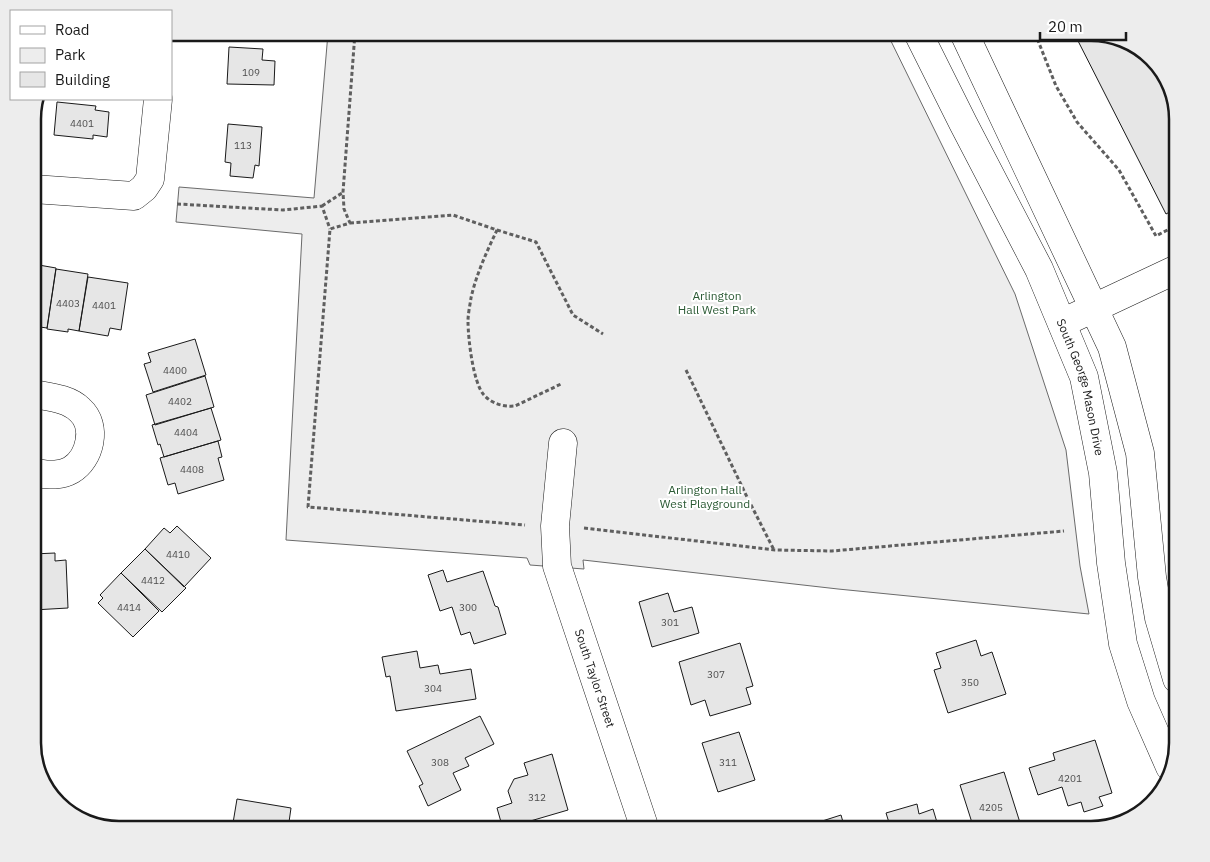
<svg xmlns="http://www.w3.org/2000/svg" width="1210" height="862" font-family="'IBM Plex Sans',sans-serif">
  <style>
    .green { fill: #ededed; stroke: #6a6a6a }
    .building { fill: #e6e6e6; stroke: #1a1a1a }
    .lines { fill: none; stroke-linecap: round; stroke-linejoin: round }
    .minor-casing { stroke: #1a1a1a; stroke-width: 29 }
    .major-casing { stroke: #1a1a1a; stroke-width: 29 }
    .path { stroke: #5f5f5f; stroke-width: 3; stroke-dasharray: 4 2.5; stroke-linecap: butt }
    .minor { stroke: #fff; stroke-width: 28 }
    .major { stroke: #fff; stroke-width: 28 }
    .labels { text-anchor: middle; stroke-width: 4; stroke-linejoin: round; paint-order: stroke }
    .number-label { font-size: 10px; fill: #4d4d4d }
    .park-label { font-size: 12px; fill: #2b5a34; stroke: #fff }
    .street-label { font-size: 12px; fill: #1a1a1a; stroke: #fff }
    .rim { fill: none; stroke: #1a1a1a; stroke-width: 2.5 }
  </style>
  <rect width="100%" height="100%" fill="#fff"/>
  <!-- green -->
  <path class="green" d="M 328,33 L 887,33 L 1015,294 L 1066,450 L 1080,566 L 1089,614 L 838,589 L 583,560 L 584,569 L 530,565 L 527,558 L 286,540 L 302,234 L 176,222 L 179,187 L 314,198 Z"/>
  <!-- building -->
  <path class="building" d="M 1074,33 L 1091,33 L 1143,50 L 1168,81 L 1177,119 L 1177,208 L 1166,214 Z
    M 229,47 L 263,49 L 262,60 L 275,61 L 274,85 L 227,84 Z
    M 57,102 L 96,106 L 95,110 L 109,112 L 107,137 L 93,135 L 93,139 L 54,135 Z
    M 228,124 L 262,127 L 259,166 L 255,165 L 253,178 L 230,176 L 231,163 L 225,162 Z
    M 33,264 L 56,268 L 47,328 L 33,326 Z
    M 56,269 L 88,274 L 79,331 L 68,329 L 68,332 L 47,329 Z
    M 88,277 L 128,283 L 121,330 L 110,328 L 108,336 L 79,331 Z
    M 195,339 L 206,375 L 153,392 L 144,364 L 151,362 L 148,353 Z
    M 205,376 L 214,407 L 155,425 L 146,395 Z
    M 211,408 L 221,440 L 164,457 L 160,444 L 158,445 L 152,425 Z
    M 218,441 L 222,457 L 218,458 L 224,480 L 178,494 L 175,483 L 168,485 L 160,458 Z
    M 177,526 L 211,558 L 184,587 L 145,549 L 164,528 L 170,533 Z
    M 145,549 L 186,588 L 162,612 L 121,573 Z
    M 55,553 L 55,561 L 66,560 L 68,608 L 33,610 L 33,554 Z
    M 443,570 L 447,582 L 483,571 L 495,606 L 498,607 L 506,634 L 474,644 L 470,632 L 461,635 L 452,607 L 440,611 L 428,575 Z
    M 121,573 L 159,611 L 133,637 L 98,603 L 103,598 L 100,595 Z
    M 668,593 L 674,612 L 692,607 L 699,633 L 652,647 L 639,602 Z
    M 976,640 L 981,656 L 992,652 L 1006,694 L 948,713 L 934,670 L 941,668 L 936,653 Z
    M 740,643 L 753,686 L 746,688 L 751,704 L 710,716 L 705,700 L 691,705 L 679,662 Z
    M 417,651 L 420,668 L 438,665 L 440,674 L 471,669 L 476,699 L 396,711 L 390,676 L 386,677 L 382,657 Z
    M 480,716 L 494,744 L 465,758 L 469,766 L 453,773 L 461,790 L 428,806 L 419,786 L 423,784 L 407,751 Z
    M 739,732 L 755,780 L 718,792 L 702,743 Z
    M 1095,740 L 1112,793 L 1099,797 L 1103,806 L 1084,812 L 1081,802 L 1068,806 L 1062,787 L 1038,795 L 1029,768 L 1055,760 L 1053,753 Z
    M 552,754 L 568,810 L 503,829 L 497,808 L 512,803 L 508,791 L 514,779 L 528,775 L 524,763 Z
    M 1004,772 L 1022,829 L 974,829 L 960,785 Z
    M 237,799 L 291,808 L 288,829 L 232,829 Z
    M 917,804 L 919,814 L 933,809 L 939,829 L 891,829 L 886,813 Z
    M 841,815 L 845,829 L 819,829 L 816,823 Z"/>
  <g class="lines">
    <!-- minor casing -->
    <g class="minor-casing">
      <g id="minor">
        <path d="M 33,189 L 134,196 L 144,188 L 150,179 L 158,99"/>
        <path d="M 1062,323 L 1177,269"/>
        <path id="s1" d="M 563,443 L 555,526 L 557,566 L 645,829"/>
        <path d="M 33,473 C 45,474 59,477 71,470 C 90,459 98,426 80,410 C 68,398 48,397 33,394"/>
      </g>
    </g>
    <!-- major casing -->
    <g class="major-casing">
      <g id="major">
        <path id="s2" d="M 918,33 L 963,123 L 1039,269 L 1084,377 L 1103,473 L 1111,563 L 1123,644 L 1141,701 L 1170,767"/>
        <path d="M 964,33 L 1112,347 L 1140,453 L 1152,577 L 1159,618 L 1177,679"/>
      </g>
    </g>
    <!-- path -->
    <path class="path" d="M 355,33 L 343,192 L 344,209 L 350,223 L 330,229 L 308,507 L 525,525
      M 1035,33 L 1056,86 L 1077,122 L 1119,170 L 1156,236 L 1177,225
      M 177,204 L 283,210 L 322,206 L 330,229
      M 322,206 L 342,193
      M 350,223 L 453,215 L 497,230 C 487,251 476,275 471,298 C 470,305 468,314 468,321 C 468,338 473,383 484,395 C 492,404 504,407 515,406 L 561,384
      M 497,230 L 536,242 L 573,315 L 603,334
      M 1177,331 L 1172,334 L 1177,349
      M 686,370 L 748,499 L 774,550
      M 584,528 L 775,550 L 832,551 L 1064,531"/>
    <!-- minor -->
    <use href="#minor" class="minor"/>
    <!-- major -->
    <use href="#major" class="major"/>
  </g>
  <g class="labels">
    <!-- number labels -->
    <g class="number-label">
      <text x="251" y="76">109</text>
      <text x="82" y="127">4401</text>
      <text x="243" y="149">113</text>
      <text x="68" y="307">4403</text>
      <text x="104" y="309">4401</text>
      <text x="175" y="374">4400</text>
      <text x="180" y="405">4402</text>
      <text x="186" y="436">4404</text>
      <text x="192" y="473">4408</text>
      <text x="178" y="558">4410</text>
      <text x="153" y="584">4412</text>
      <text x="129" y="611">4414</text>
      <text x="468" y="611">300</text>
      <text x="670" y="626">301</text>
      <text x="716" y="678">307</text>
      <text x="970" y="686">350</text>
      <text x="433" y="692">304</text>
      <text x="440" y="766">308</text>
      <text x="728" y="766">311</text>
      <text x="1070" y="782">4201</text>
      <text x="537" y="801">312</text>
      <text x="991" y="811">4205</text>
    </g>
    <!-- park labels -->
    <g class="park-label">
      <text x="717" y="300">Arlington<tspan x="717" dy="14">Hall West Park</tspan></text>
      <text x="705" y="494">Arlington Hall<tspan x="705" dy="14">West Playground</tspan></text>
    </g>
    <!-- street labels -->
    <g class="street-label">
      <text dy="4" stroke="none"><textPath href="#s2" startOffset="391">South George Mason Drive</textPath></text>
      <text dy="4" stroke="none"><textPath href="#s1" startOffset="242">South Taylor Street</textPath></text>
    </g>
  </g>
  <!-- crop -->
  <path d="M0 0H1210V862H0ZM119 41H1091A78 78 0 0 1 1169 119V743A78 78 0 0 1 1091 821H119A78 78 0 0 1 41 743V119A78 78 0 0 1 119 41Z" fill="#ededed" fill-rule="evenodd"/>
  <path class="rim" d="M119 41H1091A78 78 0 0 1 1169 119V743A78 78 0 0 1 1091 821H119A78 78 0 0 1 41 743V119A78 78 0 0 1 119 41Z"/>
  <!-- legend -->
  <rect x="10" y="10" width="162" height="90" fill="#ffffff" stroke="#a3a3a3"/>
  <rect x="20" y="26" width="25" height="8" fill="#ffffff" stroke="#a3a3a3"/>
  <text x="55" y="35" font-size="15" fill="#1a1a1a">Road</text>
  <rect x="20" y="48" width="25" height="15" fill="#ededed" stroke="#a3a3a3"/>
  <text x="55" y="60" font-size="15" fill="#1a1a1a">Park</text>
  <rect x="20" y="72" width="25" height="15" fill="#e6e6e6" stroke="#a3a3a3"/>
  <text x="55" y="85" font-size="15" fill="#1a1a1a">Building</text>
  <!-- scale -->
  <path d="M1040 32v8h86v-8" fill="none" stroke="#1a1a1a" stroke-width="2.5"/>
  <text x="1048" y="32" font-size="15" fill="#1a1a1a" stroke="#ffffff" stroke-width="4" paint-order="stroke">20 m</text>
</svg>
